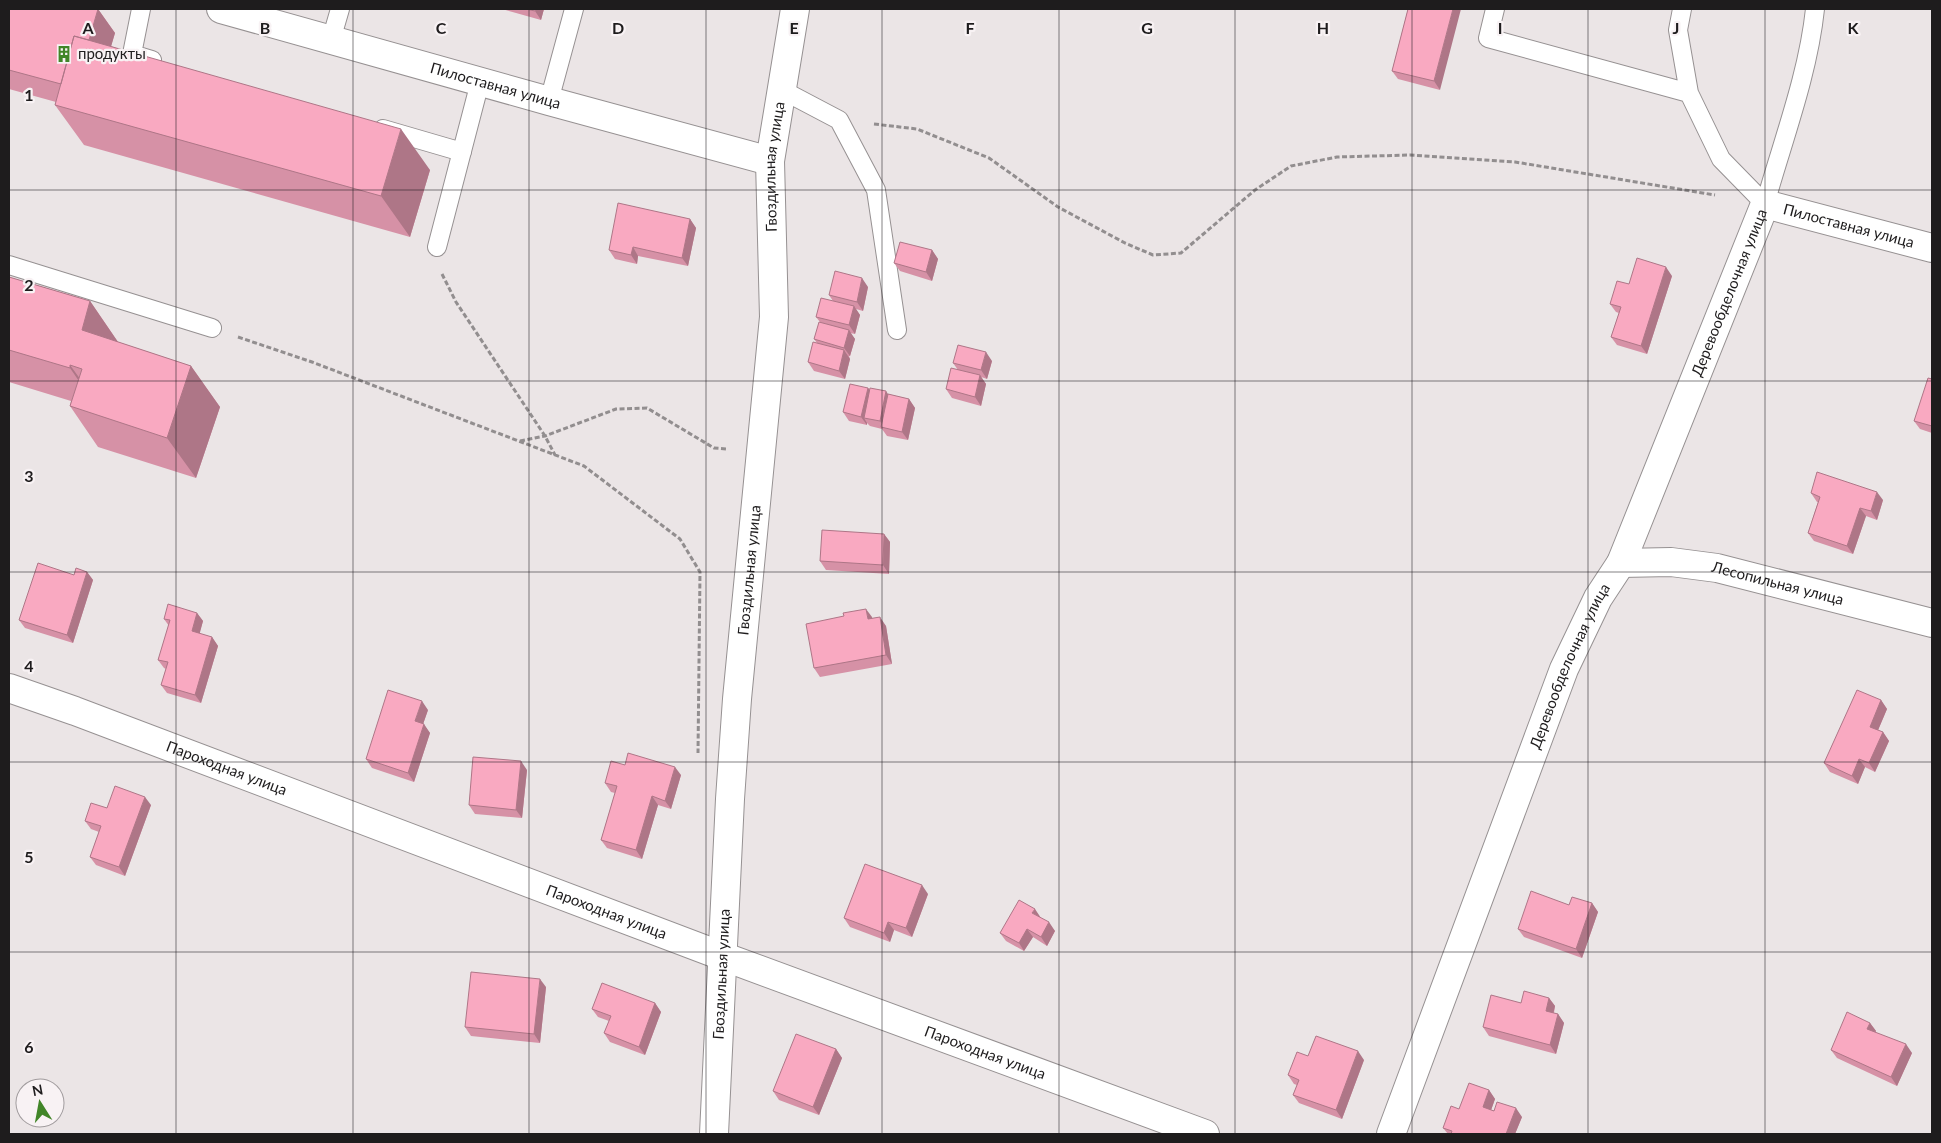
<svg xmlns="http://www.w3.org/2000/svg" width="1941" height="1143" font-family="Lato,sans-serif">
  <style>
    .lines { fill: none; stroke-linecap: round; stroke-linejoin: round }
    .lane-casing { stroke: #969192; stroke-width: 20 }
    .street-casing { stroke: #969192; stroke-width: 30 }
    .path { stroke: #928e8f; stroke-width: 3; stroke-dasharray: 5 2.5; stroke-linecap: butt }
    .lane { stroke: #fff; stroke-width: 18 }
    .street { stroke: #fff; stroke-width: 28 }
    .wall { fill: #d691a6 }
    .shaded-wall { fill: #ae7687 }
    .building { fill: #f9a9c1; stroke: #ae7687 }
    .grid { fill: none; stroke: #1e1c1d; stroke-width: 1; stroke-opacity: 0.55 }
    .labels { text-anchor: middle; stroke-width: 4.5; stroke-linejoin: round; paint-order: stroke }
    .poi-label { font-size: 15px; fill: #1e1c1d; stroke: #f8f2f4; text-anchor: start }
    .street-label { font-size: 15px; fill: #1e1c1d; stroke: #f8f2f4 }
    .grid-label { font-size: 16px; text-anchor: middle; font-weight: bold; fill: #1e1c1d; stroke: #f8f2f4; stroke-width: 4.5; stroke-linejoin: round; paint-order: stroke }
  </style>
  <rect width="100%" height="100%" fill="#ebe5e6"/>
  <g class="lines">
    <!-- lane casing -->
    <g class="lane-casing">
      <path id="lane" d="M 141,9 L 132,54 L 152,60
        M 1495,9 L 1488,38 L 1689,93 L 1721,159 L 1765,204 C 1783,140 1808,75 1815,9
        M 1682,9 L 1678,30 L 1689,93
        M 331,40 L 340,9
        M 782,90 L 839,120 L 876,190 L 897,330
        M 549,101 L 574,9
        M 383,129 L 462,152
        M 437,247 L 480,82
        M 9,265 L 212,328"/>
    </g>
    <!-- street casing -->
    <g class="street-casing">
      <g id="street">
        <path id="s1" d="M 221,9 L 549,101 L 770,161"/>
        <path id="s2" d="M 1621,563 L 1671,562 L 1717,568 L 1932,623"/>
        <path id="s3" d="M 9,688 L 75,711 L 722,956 L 1205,1134"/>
        <path id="s4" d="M 714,1134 L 730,799 L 737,699 L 774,317 L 770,161 L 795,9"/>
        <path id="s5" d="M 1391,1134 L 1564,669 L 1598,598 L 1621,563 L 1765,204 L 1932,248"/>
      </g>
    </g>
    <!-- path -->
    <path class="path" d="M 874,124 L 917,129 L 989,158 L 1058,207 L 1125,243 L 1153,255 L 1181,253 L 1255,190 L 1291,166 L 1337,157 L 1410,155 L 1515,162 L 1715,195
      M 442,274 L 456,302 L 545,436 L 555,455
      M 238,337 L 312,362 L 584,466 L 680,539 L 700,572 L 698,753
      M 520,441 L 545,436 L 616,409 L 647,408 L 714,448 L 727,449"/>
    <!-- lane -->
    <use href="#lane" class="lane"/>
    <!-- street -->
    <use href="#street" class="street"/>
  </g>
  <!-- wall -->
  <path class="wall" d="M 9,9 L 98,9 L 115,33 L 111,46 L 430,170 L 410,237 L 84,145 L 55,105 L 56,102 L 9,89 Z
    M 502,9 L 544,9 L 541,20 Z
    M 1408,9 L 1440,90 L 1398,79 L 1392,71 Z
    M 690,219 L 696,228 L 688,266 L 638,256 L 637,264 L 615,259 L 609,250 Z
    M 932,250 L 938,259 L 932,281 L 900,271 L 894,263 Z
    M 1672,276 L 1647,354 L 1617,345 L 1611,337 L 1619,313 L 1616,312 L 1610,304 L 1629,284 Z
    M 9,277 L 90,301 L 118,342 L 191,366 L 220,407 L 196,478 L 98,447 L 70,406 L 71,401 L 9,382 Z
    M 868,287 L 863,311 L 856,309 L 860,315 L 855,334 L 850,333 L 855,339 L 850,356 L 849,356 L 850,359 L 845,379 L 814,371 L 808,362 L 817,343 L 814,339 L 820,322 L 816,317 L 833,301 L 829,295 Z
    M 992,361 L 987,379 L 981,377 L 986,384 L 981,406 L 952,398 L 946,389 L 958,370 L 953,363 Z
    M 1932,379 L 1932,433 L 1920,429 L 1914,421 Z
    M 868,388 L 870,390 L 909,399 L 915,408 L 908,440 L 887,436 L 882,429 L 870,426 L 867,423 L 867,425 L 849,421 L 843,412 Z
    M 1811,493 L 1883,500 L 1877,520 L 1866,516 L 1853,554 L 1814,541 L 1808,533 L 1818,502 L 1817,502 Z
    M 884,534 L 890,542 L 889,574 L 826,570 L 820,561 Z
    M 87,572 L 93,580 L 73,643 L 25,628 L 19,620 L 74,575 Z
    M 197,613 L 203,621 L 199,634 L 212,637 L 218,646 L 201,703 L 167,693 L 161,685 L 166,669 L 164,668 L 158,660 L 169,626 L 164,619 Z
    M 872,617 L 872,618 L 886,626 L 892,664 L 820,677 L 814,668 Z
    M 1881,700 L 1887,709 L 1878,730 L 1883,732 L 1889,741 L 1875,772 L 1865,767 L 1858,784 L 1830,772 L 1824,763 Z
    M 428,710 L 423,724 L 430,733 L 414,782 L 372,768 L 366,759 Z
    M 625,765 L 681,775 L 671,809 L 658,805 L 642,859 L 607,848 L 601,840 L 615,793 L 611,792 L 605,783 Z
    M 527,770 L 522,818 L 475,814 L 469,805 Z
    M 151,805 L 125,876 L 96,865 L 90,857 L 99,832 L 91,829 L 85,821 L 107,808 Z
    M 928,894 L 912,937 L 894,930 L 890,942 L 850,927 L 844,918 Z
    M 1592,903 L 1598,912 L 1582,958 L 1524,937 L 1518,929 L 1569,905 Z
    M 1040,918 L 1055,931 L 1047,946 L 1033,937 L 1024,951 L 1006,941 L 1000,933 Z
    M 546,987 L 540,1043 L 471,1036 L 465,1027 Z
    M 1549,998 L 1555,1006 L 1554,1013 L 1558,1014 L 1564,1023 L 1556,1054 L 1489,1036 L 1483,1027 L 1521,1003 Z
    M 655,1003 L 661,1012 L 645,1055 L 610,1042 L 604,1033 L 609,1021 L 598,1017 L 592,1009 Z
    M 1870,1023 L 1876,1031 L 1875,1032 L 1912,1053 L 1897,1086 L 1837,1058 L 1831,1050 Z
    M 836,1049 L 842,1058 L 819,1115 L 779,1100 L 773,1091 Z
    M 1308,1056 L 1364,1060 L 1342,1119 L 1299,1103 L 1293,1095 L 1297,1085 L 1294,1084 L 1288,1075 Z
    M 1489,1090 L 1495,1099 L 1491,1110 L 1522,1117 L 1515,1134 L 1448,1134 L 1443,1128 L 1459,1109 Z"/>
  <!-- shaded-wall -->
  <path class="shaded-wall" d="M 98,9 L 115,33 L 92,112 L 76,88 Z
    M 536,9 L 544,9 L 541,20 L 535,11 Z
    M 1453,9 L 1461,9 L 1440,90 L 1434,81 Z
    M 401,129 L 430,170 L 410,237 L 381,196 Z
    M 690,219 L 696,228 L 688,266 L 682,258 Z
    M 633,247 L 638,256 L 637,264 L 631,255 Z
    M 932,250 L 938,259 L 932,281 L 926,272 Z
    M 1666,267 L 1672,276 L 1647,354 L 1641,346 Z
    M 862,278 L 868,287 L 863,311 L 857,302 Z
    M 90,301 L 118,342 L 110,371 L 82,330 Z
    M 854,306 L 860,315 L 855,334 L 849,325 Z
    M 849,330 L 855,339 L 850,356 L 844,348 Z
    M 844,350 L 850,359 L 845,379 L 839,371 Z
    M 986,352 L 992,361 L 987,379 L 981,370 Z
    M 70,365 L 99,405 L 98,409 L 70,368 Z
    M 191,366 L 220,407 L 196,478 L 167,438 Z
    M 980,375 L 986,384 L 981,406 L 975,397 Z
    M 868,388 L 874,396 L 864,418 L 867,423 L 867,425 L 861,417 Z
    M 886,391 L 892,400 L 884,428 L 880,421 Z
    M 909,399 L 915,408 L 908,440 L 902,432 Z
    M 1877,492 L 1883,500 L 1877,520 L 1871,511 Z
    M 1860,508 L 1866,516 L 1853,554 L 1847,546 Z
    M 884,534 L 890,542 L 889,574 L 883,565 Z
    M 87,572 L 93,580 L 73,643 L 67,635 Z
    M 866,609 L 872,617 L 874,628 L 868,619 Z
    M 197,613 L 203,621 L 198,640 L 192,631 Z
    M 880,617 L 886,626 L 892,664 L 886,655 Z
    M 212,637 L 218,646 L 201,703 L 195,695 Z
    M 1881,700 L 1887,709 L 1876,735 L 1870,727 Z
    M 422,701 L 428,710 L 421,730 L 415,721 Z
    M 424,724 L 430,733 L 414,782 L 408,773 Z
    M 1883,732 L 1889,741 L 1875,772 L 1869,763 Z
    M 1859,759 L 1865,767 L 1858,784 L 1852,776 Z
    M 521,761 L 527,770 L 522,818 L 516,810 Z
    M 675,767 L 681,775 L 671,809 L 665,801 Z
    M 652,796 L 658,805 L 642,859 L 636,850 Z
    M 145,797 L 151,805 L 125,876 L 119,867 Z
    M 922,885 L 928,894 L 912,937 L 906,928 Z
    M 1592,903 L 1598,912 L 1582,958 L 1576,949 Z
    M 1035,909 L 1041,918 L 1032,913 Z
    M 888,922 L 894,930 L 890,942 L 884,933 Z
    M 1049,922 L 1055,931 L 1047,946 L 1041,937 Z
    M 1027,929 L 1033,937 L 1024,951 L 1019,943 Z
    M 540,979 L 546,987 L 540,1043 L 534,1034 Z
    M 1549,998 L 1555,1006 L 1552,1019 L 1546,1011 Z
    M 655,1003 L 661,1012 L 645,1055 L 639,1047 Z
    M 1558,1014 L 1564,1023 L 1556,1054 L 1550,1045 Z
    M 1870,1023 L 1876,1031 L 1873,1037 L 1867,1029 Z
    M 1906,1044 L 1912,1053 L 1897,1086 L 1891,1077 Z
    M 836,1049 L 842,1058 L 819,1115 L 813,1107 Z
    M 1358,1051 L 1364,1060 L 1342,1119 L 1336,1110 Z
    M 1489,1090 L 1495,1099 L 1489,1116 L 1483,1107 Z
    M 1516,1108 L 1522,1117 L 1515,1134 L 1506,1134 Z"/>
  <!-- building -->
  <path class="building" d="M 9,9 L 98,9 L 89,40 L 74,36 L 61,84 L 9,70 Z
    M 526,9 L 536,9 L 535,11 Z
    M 1408,9 L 1453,9 L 1434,81 L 1392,71 Z
    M 74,36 L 401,129 L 381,196 L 55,105 Z
    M 618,203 L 690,219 L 682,258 L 633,247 L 631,255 L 609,250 Z
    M 900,242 L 932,250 L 926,272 L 894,263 Z
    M 1637,258 L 1666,267 L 1641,346 L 1611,337 L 1621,307 L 1610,304 L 1617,281 L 1629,284 Z
    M 835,271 L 862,278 L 857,302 L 829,295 Z
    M 9,277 L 90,301 L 82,330 L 191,366 L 167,438 L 70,406 L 82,369 L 70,365 L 70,368 L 9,350 Z
    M 821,298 L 854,306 L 849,325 L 816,317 Z
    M 819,322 L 849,330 L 844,348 L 814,339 Z
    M 813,342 L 844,350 L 839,371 L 808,362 Z
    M 958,345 L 986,352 L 981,370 L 953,363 Z
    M 951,368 L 980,375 L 975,397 L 946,389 Z
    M 1928,378 L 1932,379 L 1932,426 L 1914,421 Z
    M 850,384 L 868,388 L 861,417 L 843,412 Z
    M 870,388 L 886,391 L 880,421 L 864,418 Z
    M 888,394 L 909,399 L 902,432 L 881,427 Z
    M 1817,472 L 1877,492 L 1871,511 L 1860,508 L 1847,546 L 1808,533 L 1820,497 L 1811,493 Z
    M 822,530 L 884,534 L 883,565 L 820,561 Z
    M 38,563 L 74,575 L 76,568 L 87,572 L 67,635 L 19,620 Z
    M 168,604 L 197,613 L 192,631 L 212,637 L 195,695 L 161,685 L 168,662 L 158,660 L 170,620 L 164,619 Z
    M 866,609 L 868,619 L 880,617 L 886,655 L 814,668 L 806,624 L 844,616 L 843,613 Z
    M 388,690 L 422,701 L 415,721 L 424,724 L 408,773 L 366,759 Z
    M 1857,690 L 1881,700 L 1870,727 L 1883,732 L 1869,763 L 1859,759 L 1852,776 L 1824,763 Z
    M 628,753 L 675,767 L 665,801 L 652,796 L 636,850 L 601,840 L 617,786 L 605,783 L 611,761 L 625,765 Z
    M 473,757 L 521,761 L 516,810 L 469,805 Z
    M 115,786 L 145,797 L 119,867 L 90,857 L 101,826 L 85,821 L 91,803 L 107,808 Z
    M 865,864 L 922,885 L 906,928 L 888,922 L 884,933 L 844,918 Z
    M 1531,891 L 1569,905 L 1572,897 L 1592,903 L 1576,949 L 1518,929 Z
    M 1019,900 L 1035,909 L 1032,913 L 1049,922 L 1041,937 L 1027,929 L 1019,943 L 1000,933 Z
    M 471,972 L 540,979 L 534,1034 L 465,1027 Z
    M 602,983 L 655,1003 L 639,1047 L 604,1033 L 611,1016 L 592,1009 Z
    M 1524,991 L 1549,998 L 1546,1011 L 1558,1014 L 1550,1045 L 1483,1027 L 1491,995 L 1521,1003 Z
    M 1847,1012 L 1870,1023 L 1867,1029 L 1906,1044 L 1891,1077 L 1831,1050 Z
    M 796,1034 L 836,1049 L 813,1107 L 773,1091 Z
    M 1316,1036 L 1358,1051 L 1336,1110 L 1293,1095 L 1299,1080 L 1288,1075 L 1297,1052 L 1308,1056 Z
    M 1469,1083 L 1489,1090 L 1483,1107 L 1494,1111 L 1497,1102 L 1516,1108 L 1506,1134 L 1451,1134 L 1452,1131 L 1443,1128 L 1451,1106 L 1459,1109 Z"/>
  <!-- grid -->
  <path class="grid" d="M 176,9 L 176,1134M 353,9 L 353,1134M 529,9 L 529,1134M 706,9 L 706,1134M 882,9 L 882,1134M 1059,9 L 1059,1134M 1235,9 L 1235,1134M 1412,9 L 1412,1134M 1588,9 L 1588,1134M 1765,9 L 1765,1134M 9,190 L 1932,190M 9,381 L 1932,381M 9,572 L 1932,572M 9,762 L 1932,762M 9,952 L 1932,952"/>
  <!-- icons -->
  <defs>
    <g id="building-bare" transform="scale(1.35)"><path d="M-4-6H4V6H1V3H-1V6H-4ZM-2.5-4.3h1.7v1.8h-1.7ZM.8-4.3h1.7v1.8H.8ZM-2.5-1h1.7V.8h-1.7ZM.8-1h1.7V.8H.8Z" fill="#418528" stroke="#f8f2f4" stroke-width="2.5" paint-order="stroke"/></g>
  </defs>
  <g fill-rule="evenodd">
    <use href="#building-bare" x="64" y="54"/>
  </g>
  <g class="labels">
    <!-- poi labels -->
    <g class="poi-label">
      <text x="78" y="59">продукты</text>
    </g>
    <!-- street labels -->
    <g class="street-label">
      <text dy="5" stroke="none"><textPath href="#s1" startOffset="285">Пилоставная улица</textPath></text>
      <text dy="5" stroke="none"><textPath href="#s4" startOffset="970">Гвоздильная улица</textPath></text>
      <text dy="5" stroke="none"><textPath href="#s5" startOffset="1090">Пилоставная улица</textPath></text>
      <text dy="5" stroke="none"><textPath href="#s5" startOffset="908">Деревообделочная улица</textPath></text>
      <text dy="5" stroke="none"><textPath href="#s4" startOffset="565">Гвоздильная улица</textPath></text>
      <text dy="5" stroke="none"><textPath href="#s2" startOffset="159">Лесопильная улица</textPath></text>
      <text dy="5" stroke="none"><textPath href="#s5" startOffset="501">Деревообделочная улица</textPath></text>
      <text dy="5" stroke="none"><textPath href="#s3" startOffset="232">Пароходная улица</textPath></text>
      <text dy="5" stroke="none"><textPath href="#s3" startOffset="638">Пароходная улица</textPath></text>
      <text dy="5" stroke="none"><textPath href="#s4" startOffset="160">Гвоздильная улица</textPath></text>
      <text dy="5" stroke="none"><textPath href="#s3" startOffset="1042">Пароходная улица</textPath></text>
    </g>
  </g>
  <g class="grid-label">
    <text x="88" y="34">A</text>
    <text x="265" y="34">B</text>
    <text x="441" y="34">C</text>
    <text x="618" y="34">D</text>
    <text x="794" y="34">E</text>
    <text x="970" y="34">F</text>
    <text x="1147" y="34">G</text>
    <text x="1323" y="34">H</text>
    <text x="1500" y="34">I</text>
    <text x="1676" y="34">J</text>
    <text x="1853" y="34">K</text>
    <text x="29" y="101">1</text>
    <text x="29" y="291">2</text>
    <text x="29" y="482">3</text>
    <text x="29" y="672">4</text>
    <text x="29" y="863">5</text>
    <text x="29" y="1053">6</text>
  </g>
  <!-- border -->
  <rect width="1941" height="1143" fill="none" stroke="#1e1c1d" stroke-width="20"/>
  <!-- north arrow -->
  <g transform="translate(40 1103) rotate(349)"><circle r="24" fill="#f8f2f4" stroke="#a19c9e"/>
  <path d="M0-4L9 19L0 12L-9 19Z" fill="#418528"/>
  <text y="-8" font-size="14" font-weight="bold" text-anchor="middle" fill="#1e1c1d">N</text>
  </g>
</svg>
